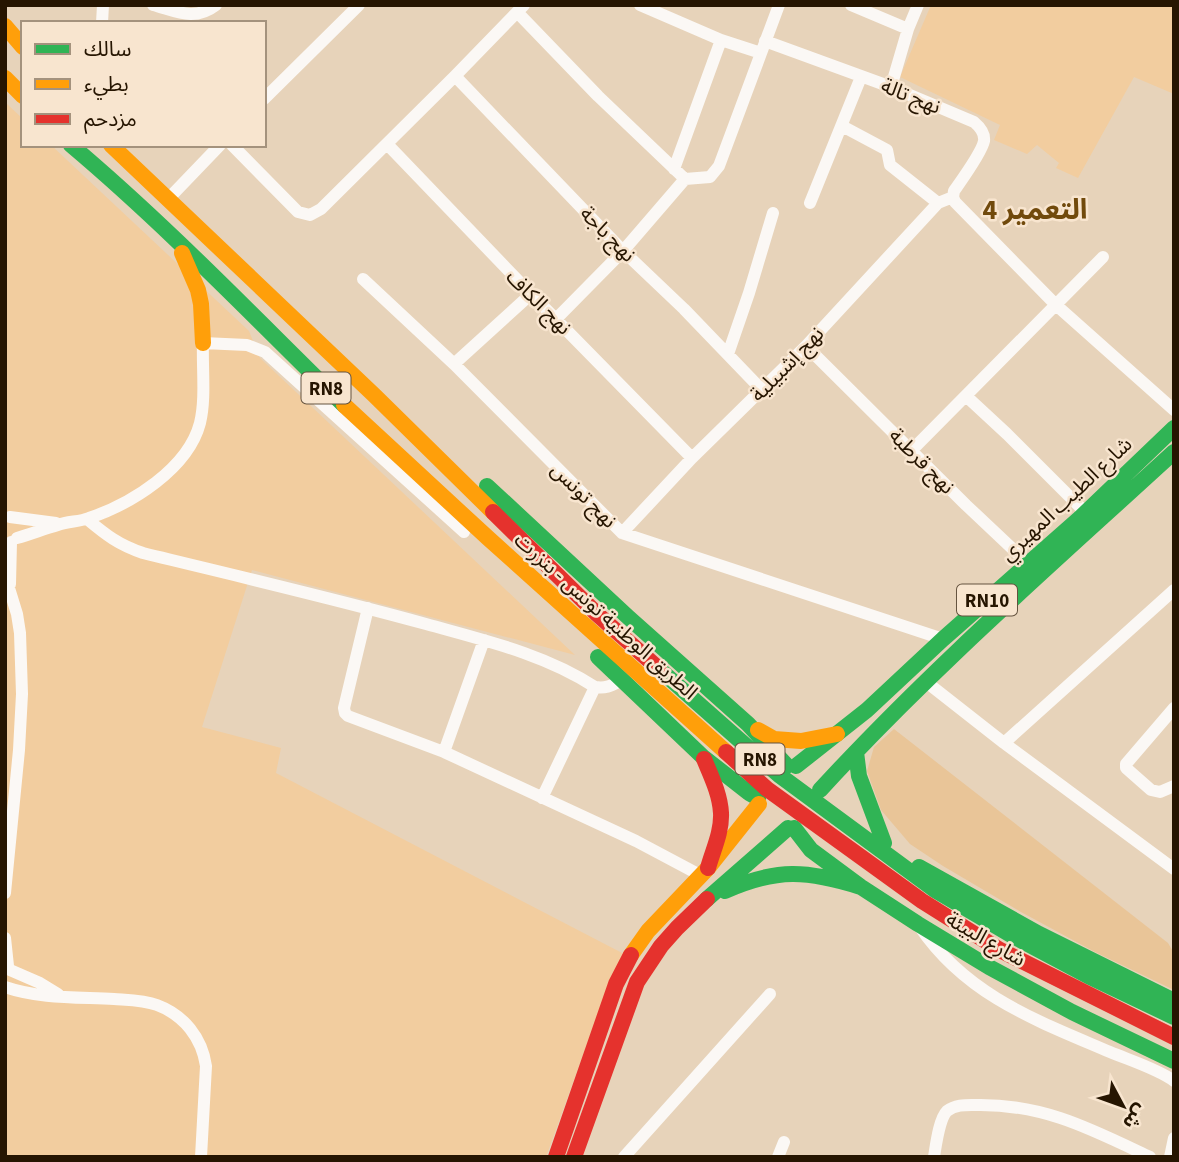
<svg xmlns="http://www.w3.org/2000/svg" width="1179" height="1162" font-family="'Source Sans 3','Noto Sans Arabic',sans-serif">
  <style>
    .built { fill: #f2cd9f }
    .green { fill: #e9c598 }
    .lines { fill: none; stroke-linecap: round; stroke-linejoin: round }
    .street { stroke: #fbf8f5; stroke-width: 12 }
    .fast { stroke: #30b455; stroke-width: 16 }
    .slow { stroke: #ff9f0a; stroke-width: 16 }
    .jam { stroke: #e5322d; stroke-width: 16 }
    .labels { text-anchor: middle; stroke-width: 5; stroke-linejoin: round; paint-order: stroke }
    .shield { fill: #f8e5cf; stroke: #65533f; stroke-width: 2 }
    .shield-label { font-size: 19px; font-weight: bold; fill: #261501 }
    .street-label { font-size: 21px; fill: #261501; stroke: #f8e5cf }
    .district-label { font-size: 28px; font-weight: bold; fill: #714a0c; stroke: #f8e5cf }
  </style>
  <rect width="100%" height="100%" fill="#e7d3ba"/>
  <!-- built -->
  <path class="built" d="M 931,5 L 1174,5 L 1174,94 L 1134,77 L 1078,178 L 1056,168 L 1059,163 L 1037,145 L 1027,154 L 994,140 L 1000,125 L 900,77 Z
    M 5,102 L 23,119 L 23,145 L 51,145 L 249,331 L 260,358 L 575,655 L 252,570 L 202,727 L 281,748 L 276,773 L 626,955 L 609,983 L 546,1157 L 5,1157 Z"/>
  <!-- green -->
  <path class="green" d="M 894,729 L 1168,943 L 1174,953 L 1174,990 L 1095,952 L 1021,912 L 943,866 L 910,844 L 881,810 L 867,771 L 874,747 Z"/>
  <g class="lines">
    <!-- street -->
    <path class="street" d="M 153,5 C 176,11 194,22 216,5
      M 640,5 L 721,40 L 761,53
      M 851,5 L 908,29
      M 517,12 L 598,96 L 685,179
      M 102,23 L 103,5
      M 765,41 L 891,87 L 974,122 C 980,127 985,133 984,141 C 982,152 961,181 954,191 L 953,197
      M 455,76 L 623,251 L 684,309 L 762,390
      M 891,87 L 908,29 L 918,5
      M 264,99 L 359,5
      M 842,126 L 887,150 L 890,165 L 938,203
      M 387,144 L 531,294 L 692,458
      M 232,145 L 298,212 L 310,215 L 321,209 L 455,76 L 524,5
      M 674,169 L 721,40
      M 685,179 L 710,177 L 719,166 L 779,5
      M 172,195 L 220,145
      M 953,197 L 955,202 L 1056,305 L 1174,410
      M 810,203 L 861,77
      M 363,279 L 454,364 L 622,533 L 943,639
      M 556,319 L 623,251 L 685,179
      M 806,346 L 966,505 L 1033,568
      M 728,354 L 749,293 L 773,213
      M 454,364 L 531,294
      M 966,396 L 1007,434 L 1085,512
      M 911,451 L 1103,257
      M 10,517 L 56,523
      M 87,519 C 106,535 119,545 143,553 C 237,576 332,598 426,624 C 483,640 545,654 595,687 L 542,798
      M 622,533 L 692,458 L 806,346 L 938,203 L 953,197
      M 17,538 C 31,534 44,529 58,525 C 68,521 79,522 89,518 C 131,504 188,469 200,423 C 206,398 202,369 203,343 L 247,345 L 265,352 L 464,532
      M 5,575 L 17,614 L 20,633 L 22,694 L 19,750 L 5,893
      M 10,584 L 11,542
      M 368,608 L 344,708 L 345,713 L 348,716 L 444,752 L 636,841 L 700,875
      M 925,681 L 1004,743 L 1174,869
      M 595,687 C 607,689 612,685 622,680
      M 1174,708 L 1126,764 L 1126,768 L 1151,790 L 1160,792 L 1174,786
      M 1004,743 L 1174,590
      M 444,752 L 484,640
      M 920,927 C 967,996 1038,1021 1110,1052 C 1129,1060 1158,1069 1174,1081
      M 5,938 L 8,966
      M 10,970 L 40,983 L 58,994
      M 5,987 C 40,999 78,997 114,999 C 127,1000 144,1000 157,1005 C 184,1015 202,1038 206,1066 L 201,1157
      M 624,1157 L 770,994
      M 778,1157 L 784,1142
      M 934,1157 C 936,1145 939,1119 947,1111 C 956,1104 967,1105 977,1105 C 1044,1104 1091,1129 1150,1157
      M 1170,1157 L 1174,1138"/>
    <!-- fast -->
    <path class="fast" d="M 71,145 C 167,226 254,317 344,405
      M 487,486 L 628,617 L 748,724 L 787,766
      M 598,657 L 703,757 L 749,793 L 758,798
      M 659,669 L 779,775 L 935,890 L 1013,936 L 1088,976 L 1174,1017
      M 856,752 L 859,776 L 884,843
      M 796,766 L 867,710 L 943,639 L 1080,518 L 1174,428
      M 820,790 C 930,670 1054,562 1174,452
      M 794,828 L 811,850 L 861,887 L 918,924 L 989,967 L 1072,1012 L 1174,1061
      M 919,867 L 1039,934 L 1174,1001
      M 725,891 C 777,868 807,870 861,887
      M 707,899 L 788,828"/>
    <!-- slow -->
    <path class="slow" d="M 5,26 L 23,47
      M 5,78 L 23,96
      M 111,145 L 374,395 L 493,512
      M 182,253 L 198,290 L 201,304 L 203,343
      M 344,405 L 488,538 L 726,752
      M 758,730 L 774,739 L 801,741 L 837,734
      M 631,955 L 648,931 L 708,868 L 759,804"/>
    <!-- jam -->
    <path class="jam" d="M 493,512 L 597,614 L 659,669
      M 726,752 L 767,789 L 922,901 L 1000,950 L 1174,1037
      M 704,759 C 711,776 720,794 721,813 C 722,832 713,850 708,868
      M 556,1157 L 616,984 L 631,955
      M 574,1157 L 637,982 L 661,946 L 677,928 L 707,899"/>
  </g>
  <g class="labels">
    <!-- shield labels -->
    <g class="shield">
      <rect x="301.5" y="372.5" width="49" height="31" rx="5"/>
      <rect x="957" y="584.5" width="60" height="31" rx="5"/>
      <rect x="735.5" y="743.5" width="49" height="31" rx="5"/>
    </g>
    <g class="shield-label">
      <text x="326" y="395">RN8</text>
      <text x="987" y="607">RN10</text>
      <text x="760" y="766">RN8</text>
    </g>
    <!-- street labels -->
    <g class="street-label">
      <text transform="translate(911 96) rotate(22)" y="7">نهج تالة</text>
      <text transform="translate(608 234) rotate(45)" y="7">نهج باجة</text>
      <text transform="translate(539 302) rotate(45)" y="7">نهج الكاف</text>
      <text transform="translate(787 364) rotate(-46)" y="7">نهج إشبيلية</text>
      <text transform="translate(922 461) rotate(45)" y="7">نهج قرطبة</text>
      <text transform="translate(584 495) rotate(45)" y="7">نهج تونس</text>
      <text transform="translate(1066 499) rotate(-43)" y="7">شارع الطيب المهيري</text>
      <text transform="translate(606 616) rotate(42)" y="7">الطريق الوطنية تونس - بنزرت</text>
      <text transform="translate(986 939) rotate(30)" y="7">شارع البيئة</text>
    </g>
    <!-- district labels -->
    <g class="district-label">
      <text x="1035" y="219">التعمير 4</text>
    </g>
  </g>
  <!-- border -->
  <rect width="1179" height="1162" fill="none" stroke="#261501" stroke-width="14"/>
  <!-- legend -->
  <rect x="21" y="21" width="245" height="126" fill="#f8e5cf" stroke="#a4927d" stroke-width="2"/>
  <rect x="35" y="44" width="35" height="10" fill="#30b455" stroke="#a4927d" stroke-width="2"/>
  <text x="84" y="56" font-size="21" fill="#261501">سالك</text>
  <rect x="35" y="79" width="35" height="10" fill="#ff9f0a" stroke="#a4927d" stroke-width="2"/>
  <text x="84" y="91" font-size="21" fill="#261501">بطيء</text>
  <rect x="35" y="114" width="35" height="10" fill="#e5322d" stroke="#a4927d" stroke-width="2"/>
  <text x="84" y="126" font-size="21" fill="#261501">مزدحم</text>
  <!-- north arrow -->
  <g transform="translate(1123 1106) rotate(131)" stroke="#f8e5cf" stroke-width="5" paint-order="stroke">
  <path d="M0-5L12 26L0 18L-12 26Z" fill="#261501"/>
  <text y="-10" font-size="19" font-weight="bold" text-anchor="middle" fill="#261501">ش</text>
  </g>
</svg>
